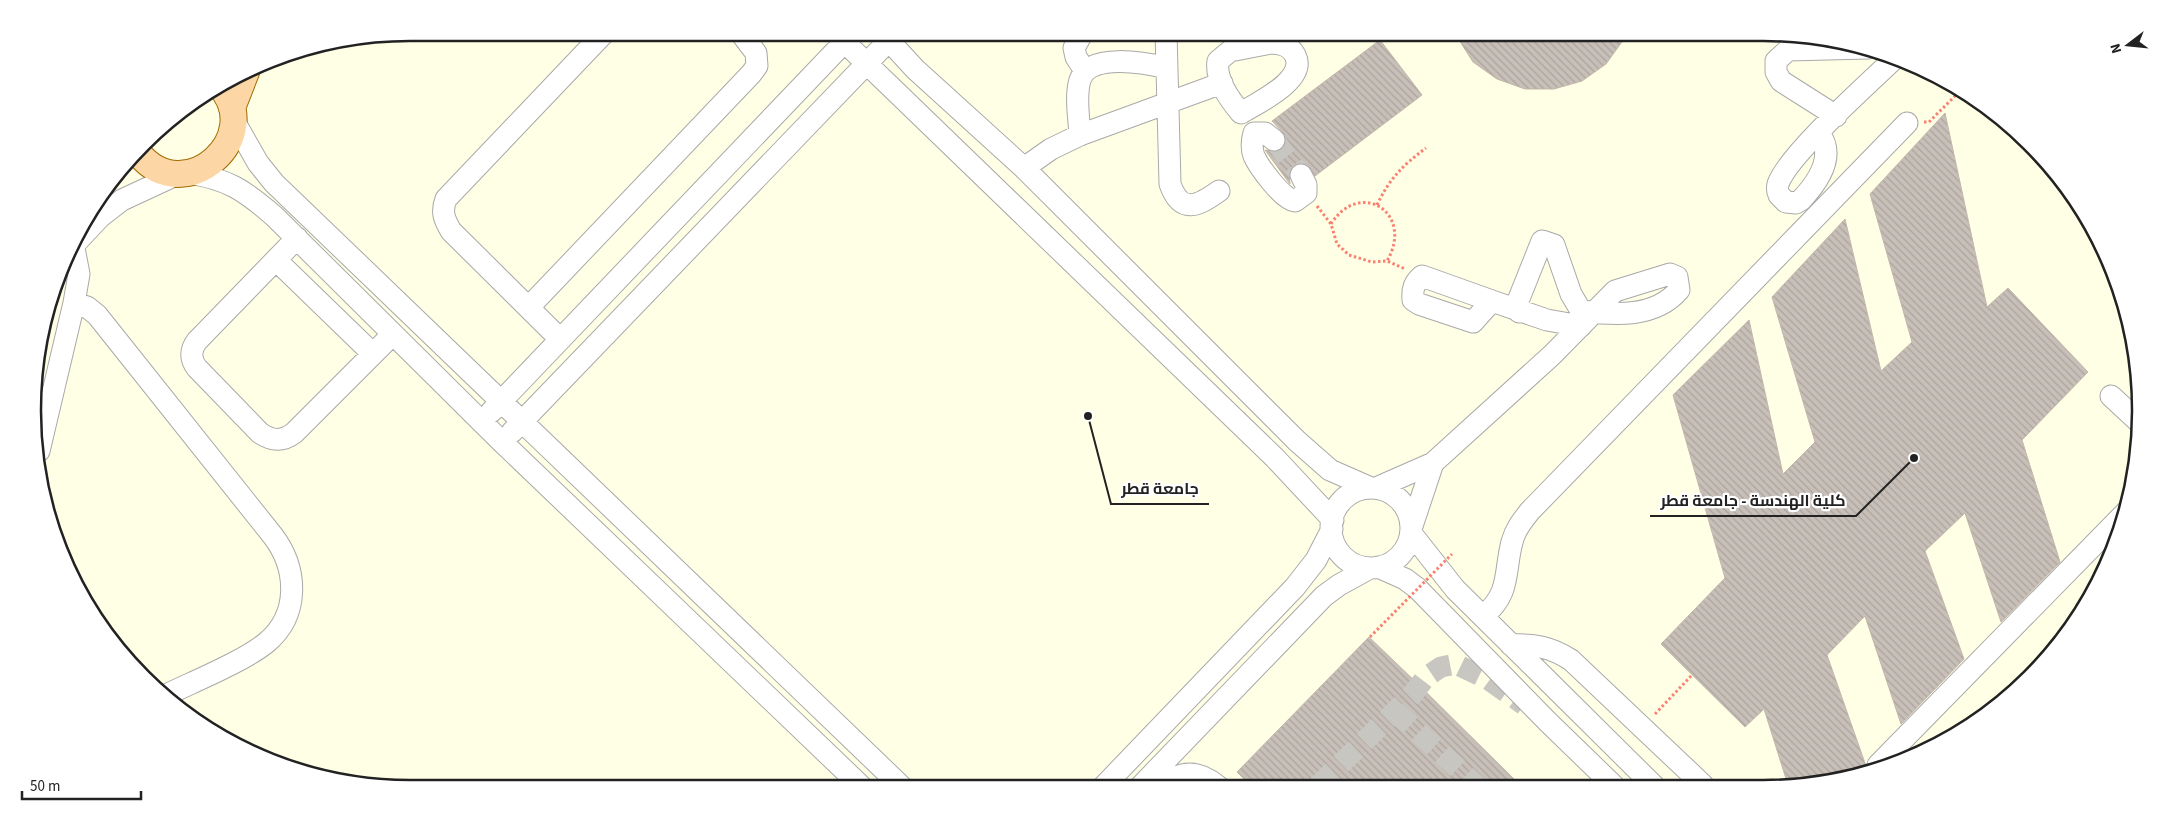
<svg xmlns="http://www.w3.org/2000/svg" width="2173" height="821" font-family="'Source Sans 3',Cairo,sans-serif">
  <style>
    .education { fill: #ffffe5 }
    .building { fill: url(#building-back-hatch); stroke: #c4b6ab }
    .lines { fill: none; stroke-linecap: round; stroke-linejoin: round }
    .minor-tunnel { stroke: #c8c6c1; stroke-width: 21; stroke-dasharray: 21 11; stroke-linecap: butt }
    .minor-casing { stroke: #a9a9a9; stroke-width: 23 }
    .major-casing { stroke: #a06b00; stroke-width: 28 }
    .path { stroke: #fa8072; stroke-width: 3; stroke-dasharray: 2.5 2.5; stroke-linecap: butt }
    .minor { stroke: #fff; stroke-width: 21 }
    .major { stroke: #fcd6a4; stroke-width: 26 }
    .path-bridge { stroke: #fa8072; stroke-width: 3; stroke-dasharray: 2.5 2.5; stroke-linecap: butt }
    .rim { fill: none; stroke: #222; stroke-width: 2.5 }
    .leader { fill: none; stroke: #222; stroke-width: 2 }
    .callout-dot { fill: #222; stroke: #fff; stroke-width: 2 }
    .callout-label { font-size: 16px; text-anchor: middle; font-weight: bold; fill: #222; stroke: #fff; stroke-width: 4.5; stroke-linejoin: round; paint-order: stroke }
  </style>
  <defs>
    <pattern id="building-back-hatch" width="6" height="6" patternUnits="userSpaceOnUse" patternTransform="scale(1.25)"><rect width="6" height="6" fill="#c7bfb8"/><path d="M-1 5l2 2M0 0l6 6M5-1l2 2" fill="none" stroke="#aba49e"/></pattern>
  </defs>
  <rect width="100%" height="100%" fill="#f2efe9"/>
  <!-- education -->
  <path class="education" d="M 411,32 L 1762,32 L 1861,45 L 1930,72 L 1993,111 L 2047,161 L 2090,222 L 2121,289 L 2137,361 L 2140,436 L 2128,509 L 2090,600 L 2012,695 L 1929,750 L 1812,785 L 411,788 L 312,776 L 244,750 L 181,711 L 96,620 L 61,555 L 40,485 L 36,361 L 52,289 L 83,222 L 161,126 L 221,83 L 289,53 Z"/>
  <!-- building -->
  <path class="building" d="M 1454,32 L 1629,32 L 1606,64 L 1582,81 L 1554,89 L 1525,89 L 1497,79 L 1473,62 Z
    M 1380,40 L 1422,95 L 1315,176 L 1307,164 L 1295,164 L 1289,174 L 1290,184 L 1265,150 L 1278,152 L 1286,142 L 1285,135 L 1272,121 Z
    M 1945,113 L 1987,307 L 2008,288 L 2088,372 L 2022,440 L 2060,562 L 2001,622 L 1965,513 L 1925,551 L 1964,659 L 1901,724 L 1865,616 L 1827,655 L 1866,766 L 1862,770 L 1812,785 L 1788,785 L 1764,709 L 1745,727 L 1661,644 L 1725,578 L 1673,395 L 1749,320 L 1783,474 L 1815,442 L 1772,297 L 1845,219 L 1881,371 L 1912,342 L 1870,194 Z
    M 1369,637 L 1419,685 L 1521,786 L 1252,787 L 1237,772 Z"/>
  <g class="lines">
    <!-- minor-tunnel -->
    <path class="minor-tunnel" d="M 1274,140 L 1301,175
      M 1395,711 L 1477,786
      M 1318,786 L 1412,695 L 1426,677 L 1441,667 L 1456,664 L 1489,680 L 1524,705"/>
    <!-- minor casing -->
    <g class="minor-casing">
      <path id="minor" d="M 834,32 L 1275,458 L 1333,520
        M 881,32 L 915,69 L 1024,168 L 1297,441 L 1330,470 L 1371,488
        M 1083,32 L 1074,48 L 1076,57 L 1085,71
        M 1166,32 L 1170,184 C 1181,215 1198,206 1219,191
        M 1271,43 C 1282,43 1290,46 1295,55 C 1308,80 1257,103 1241,113 C 1230,100 1215,80 1218,61 L 1230,51 Z
        M 1836,116 L 1781,81 L 1776,72 L 1776,61 L 1788,50 L 1868,48
        M 233,119 L 258,163 L 274,183 L 902,787
        M 1819,133 C 1836,156 1818,182 1801,200 L 1796,203 L 1786,202 L 1779,195 C 1777,191 1777,188 1778,184 C 1788,155 1869,83 1895,58
        M 1080,135 C 1079,118 1075,96 1080,80 C 1089,52 1146,63 1167,68
        M 1274,140 L 1265,133 L 1254,133 C 1252,140 1251,148 1254,156 C 1259,167 1283,200 1295,201 L 1306,193 L 1306,185 L 1301,175
        M 1024,168 L 1051,149 L 1080,135 L 1222,83
        M 188,173 C 228,179 244,190 274,216 L 502,442 L 862,787
        M 297,238 L 197,341 C 190,350 190,359 197,368 L 260,433 C 272,441 282,442 294,433 L 393,334
        M 73,243 L 79,274 L 74,303
        M 71,248 L 100,217 L 122,200 L 178,174
        M 276,260 L 373,354
        M 1492,301 L 1422,276 C 1414,283 1412,289 1413,300 L 1419,304 L 1473,322 L 1492,301 L 1547,320 L 1581,326
        M 529,307 L 751,74 L 757,66 L 756,53 L 740,32
        M 560,339 L 451,231 C 444,219 441,212 446,199 L 605,32
        M 2111,396 L 2139,422
        M 491,412 L 853,33
        M 512,432 L 897,32
        M 39,451 L 74,303 L 87,307 L 97,315 L 273,536 C 298,569 300,615 266,643 C 242,662 195,681 166,695
        M 1376,488 L 1433,463 L 1552,355 L 1615,291 L 1670,274 L 1677,277 L 1679,290 C 1655,318 1615,315 1581,311 L 1571,294 L 1554,245 L 1542,241 L 1518,301 L 1519,312
        M1331 528a40 40 0 1 1 80 0a40 40 0 1 1-80 0Z
        M 1411,529 L 1433,463
        M 1411,533 L 1455,589 L 1654,786
        M 1378,567 L 1405,579 L 1417,588 L 1548,722 L 1614,786
        M 1483,616 C 1511,594 1504,572 1512,542 C 1515,530 1522,521 1530,511 L 1907,123
        M 1511,645 C 1534,644 1551,647 1571,660 L 1703,785
        M 1878,765 L 2127,511
        M 1103,787 L 1295,587 L 1316,560 L 1332,529
        M 1140,787 L 1324,596 L 1339,585 L 1370,568
        M 1160,787 C 1180,770 1199,770 1219,787"/>
    </g>
    <!-- major casing -->
    <g class="major-casing">
      <path id="major" d="M 232,108 L 246,72
        M 139,154 C 185,210 267,136 219,85"/>
    </g>
    <!-- path -->
    <path class="path" d="M 1924,122 L 1929,122 L 1960,91
      M 1377,205 C 1390,178 1402,166 1426,148
      M 1317,206 L 1331,224 L 1337,244 L 1349,255 L 1372,262 L 1387,261 L 1405,269
      M 1331,224 C 1360,178 1415,213 1387,261
      M 1655,714 L 1692,675
      M 1575,786 L 1582,779"/>
    <!-- minor -->
    <use href="#minor" class="minor"/>
    <!-- major -->
    <use href="#major" class="major"/>
    <!-- path-bridge -->
    <path class="path-bridge" d="M 1370,637 L 1452,554"/>
  </g>
  <!-- crop -->
  <path d="M0 0H2173V821H0ZM410 41H1763A369 369 0 0 1 2132 410V411A369 369 0 0 1 1763 780H410A369 369 0 0 1 41 411V410A369 369 0 0 1 410 41Z" fill="#fff" fill-rule="evenodd"/>
  <path class="rim" d="M410 41H1763A369 369 0 0 1 2132 410V411A369 369 0 0 1 1763 780H410A369 369 0 0 1 41 411V410A369 369 0 0 1 410 41Z"/>
  <!-- callouts -->
  <path class="leader" d="M1088 416L1111 504H1209M1914 458L1856 516H1650"/>
  <g class="callout-dot">
    <circle cx="1088" cy="416" r="5"/>
    <circle cx="1914" cy="458" r="5"/>
  </g>
  <g class="callout-label">
    <text x="1160" y="494">جامعة قطر</text>
    <text x="1753" y="506">كلية الهندسة - جامعة قطر</text>
  </g>
  <!-- north arrow -->
  <g transform="translate(2128 45) rotate(254)" stroke="#ffffff" stroke-width="4" paint-order="stroke">
  <path d="M0-4L9 19L0 12L-9 19Z" fill="#222222"/>
  <text y="-8" font-size="14" font-weight="bold" text-anchor="middle" fill="#222222">N</text>
  </g>
  <!-- scale -->
  <path d="M22 791v8h119v-8" fill="none" stroke="#222222" stroke-width="2.5"/>
  <text x="30" y="791" font-size="15" fill="#222222" stroke="#ffffff" stroke-width="4" paint-order="stroke">50 m</text>
</svg>
